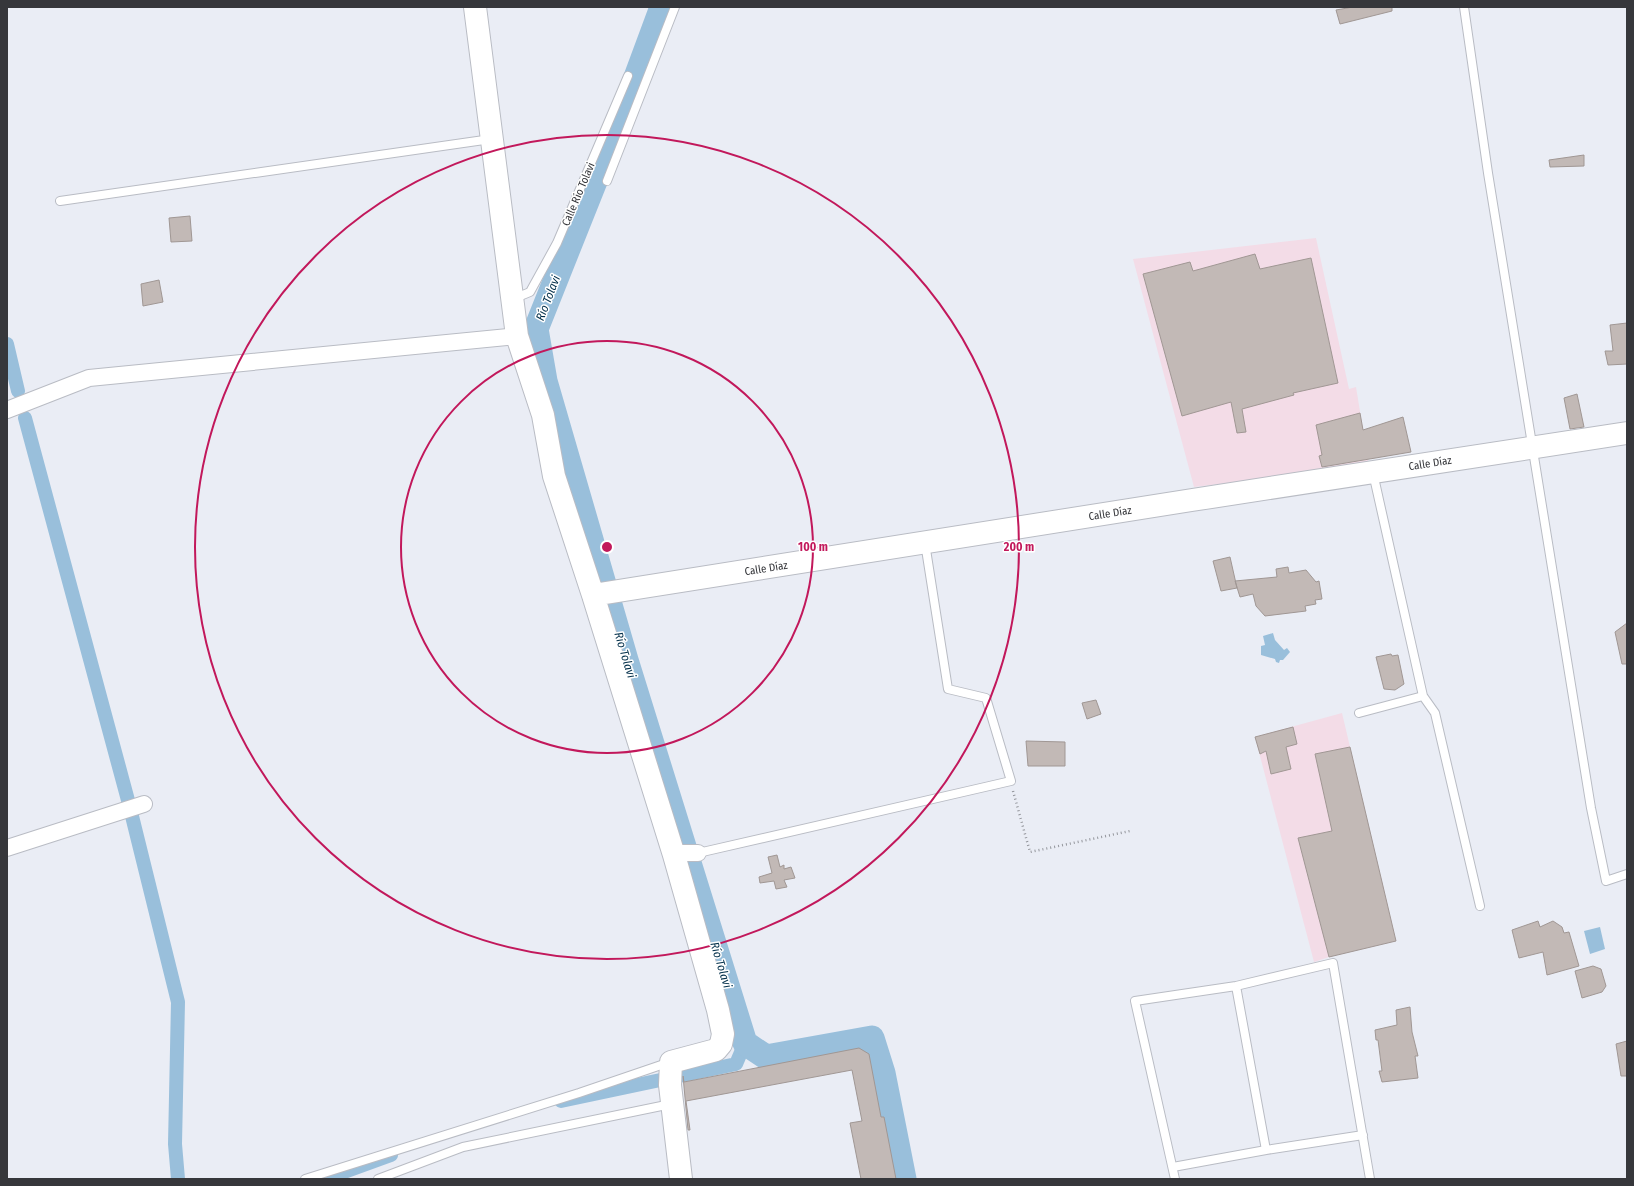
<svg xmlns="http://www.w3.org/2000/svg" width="1634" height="1186" font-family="'Fira Sans Condensed',sans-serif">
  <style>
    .industrial { fill: #f3dce7 }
    .water { fill: #99bfdb }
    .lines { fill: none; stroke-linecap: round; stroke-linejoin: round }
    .canal { stroke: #99bfdb; stroke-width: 14 }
    .river { stroke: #99bfdb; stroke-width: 25 }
    .building { fill: #c2b9b6; stroke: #a09794 }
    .lane-casing { stroke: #b9bcc4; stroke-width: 10 }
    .street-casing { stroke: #b9bcc4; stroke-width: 18 }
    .secondary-casing { stroke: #b9bcc4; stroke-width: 24 }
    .path { stroke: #94969c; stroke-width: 2.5; stroke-dasharray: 1 3; stroke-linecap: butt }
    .lane { stroke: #fff; stroke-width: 8 }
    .street { stroke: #fff; stroke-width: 16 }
    .secondary { stroke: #fff; stroke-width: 22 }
    .ring { fill: none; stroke: #c2185b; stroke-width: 2 }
    .labels { text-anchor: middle; stroke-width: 3; stroke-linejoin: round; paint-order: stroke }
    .street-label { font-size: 11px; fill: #36373b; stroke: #fff }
    .water-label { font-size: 12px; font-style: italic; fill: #002e49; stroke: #fff }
    .centre { fill: #c2185b; stroke: #fff; stroke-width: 2 }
    .ring-label { font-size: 12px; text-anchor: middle; font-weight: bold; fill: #c2185b; stroke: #fff; stroke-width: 3; stroke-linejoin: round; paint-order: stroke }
  </style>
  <rect width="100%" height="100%" fill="#eaedf5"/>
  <!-- industrial -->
  <path class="industrial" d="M 1316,238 L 1349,389 L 1356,387 L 1369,466 L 1194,487 L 1133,259 Z
    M 1342,713 L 1396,941 L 1329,957 L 1314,962 L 1255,737 Z"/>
  <!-- water -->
  <path class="water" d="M 1273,633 L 1275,640 L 1284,650 L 1287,648 L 1290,652 L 1283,660 L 1280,660 L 1279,663 L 1276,662 L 1275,659 L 1261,655 L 1261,646 L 1265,645 L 1263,636 Z
    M 1600,927 L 1605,949 L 1590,954 L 1584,931 Z"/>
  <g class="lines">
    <!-- canal -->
    <path class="canal" d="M 7,344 L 18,391
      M 25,418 L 129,804 L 178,1002 L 175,1144 L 178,1179
      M 561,1101 L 736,1064 L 745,1043
      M 325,1179 L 391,1155"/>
    <!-- river -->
    <path class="river" d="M 662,7 L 629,96 L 536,329 L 545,381 L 626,660 L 745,1043 L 766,1057 L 872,1038 L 883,1073 L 904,1179"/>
  </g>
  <!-- building -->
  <path class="building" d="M 1353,7 L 1392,7 L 1392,11 L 1340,24 L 1336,10 Z
    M 1584,155 L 1584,166 L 1550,167 L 1549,160 Z
    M 190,216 L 192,241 L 171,242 L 169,218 Z
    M 1255,254 L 1260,269 L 1311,258 L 1338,383 L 1293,393 L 1294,395 L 1242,409 L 1246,432 L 1237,433 L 1231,402 L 1182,416 L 1143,274 L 1190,262 L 1193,271 Z
    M 159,280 L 163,302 L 143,306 L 141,284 Z
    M 1627,323 L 1627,364 L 1608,365 L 1605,351 L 1613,351 L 1610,325 Z
    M 1577,394 L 1584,427 L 1570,429 L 1564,398 Z
    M 1360,413 L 1363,430 L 1403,417 L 1411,452 L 1322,467 L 1319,456 L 1322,455 L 1316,425 Z
    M 1230,557 L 1237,588 L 1221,591 L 1213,561 Z
    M 1288,567 L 1289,573 L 1306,570 L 1316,582 L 1319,581 L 1322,599 L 1315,600 L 1316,604 L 1305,606 L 1306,611 L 1265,616 L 1256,606 L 1253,594 L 1240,597 L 1235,581 L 1277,577 L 1276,569 Z
    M 1627,623 L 1627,664 L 1622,664 L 1615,632 Z
    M 1391,654 L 1392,656 L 1398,655 L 1404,684 L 1395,690 L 1384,689 L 1376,657 Z
    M 1096,700 L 1101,714 L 1087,719 L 1082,703 Z
    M 1293,727 L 1297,744 L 1286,747 L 1291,769 L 1271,774 L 1266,751 L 1260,754 L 1255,737 Z
    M 1026,741 L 1065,742 L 1065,766 L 1028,766 Z
    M 1350,747 L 1396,941 L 1329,957 L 1298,838 L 1332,831 L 1315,754 Z
    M 777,855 L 780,867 L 784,865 L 784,869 L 791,867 L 795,878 L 784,880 L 787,887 L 776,889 L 774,881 L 760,883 L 759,877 L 772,873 L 768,857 Z
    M 1538,921 L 1540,927 L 1553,921 L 1562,927 L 1564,933 L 1569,932 L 1579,966 L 1547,975 L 1543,952 L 1519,958 L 1512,930 Z
    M 1593,966 L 1601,969 L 1606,986 L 1602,992 L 1582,998 L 1575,971 Z
    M 1410,1007 L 1412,1032 L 1418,1056 L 1415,1056 L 1418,1078 L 1382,1082 L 1379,1071 L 1382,1071 L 1378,1040 L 1376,1040 L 1375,1030 L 1397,1025 L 1396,1010 Z
    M 1627,1041 L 1627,1076 L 1621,1076 L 1616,1044 Z
    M 859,1048 L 869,1054 L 881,1117 L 884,1117 L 896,1179 L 861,1179 L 850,1123 L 862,1121 L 852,1070 L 686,1101 L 690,1130 L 688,1130 L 683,1076 L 684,1082 Z"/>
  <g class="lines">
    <!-- lane casing -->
    <g class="lane-casing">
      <path id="lane" d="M 1464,7 L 1488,173 L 1591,808 L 1606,881 L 1627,874
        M 607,181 L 675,7
        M 60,201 L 491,139
        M 513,299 L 530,292 L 557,243 L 628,76
        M 1373,473 L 1423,696 L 1435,713 L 1480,906
        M 1359,713 L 1423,696
        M 698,853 L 1011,781 L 986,698 L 948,689 L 925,543
        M 1236,986 L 1266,1150
        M 1173,1167 L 1266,1150 L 1363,1135
        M 305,1179 L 579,1093 L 670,1062
        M 378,1179 L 463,1147 L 671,1104
        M 1175,1179 L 1135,1001 L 1236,986 L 1333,963 L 1370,1179"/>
    </g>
    <!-- street casing -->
    <g class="street-casing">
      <path id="street" d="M 7,410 L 89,378 L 517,336
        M 7,848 L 144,804
        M 674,855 L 681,853 L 698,853"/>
    </g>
    <!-- secondary casing -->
    <g class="secondary-casing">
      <path id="secondary" d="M 475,7 L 517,336 L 543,415 L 554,476 L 593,595 L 674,855 L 718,1010 L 723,1034 L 721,1044 L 716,1050 L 671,1062 L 670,1085 L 681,1179
        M 593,595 L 1192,500 L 1627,433"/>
    </g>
    <!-- path -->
    <path class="path" d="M 1013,791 L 1030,852 L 1130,831"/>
    <!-- lane -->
    <use href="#lane" class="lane"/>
    <!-- street -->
    <use href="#street" class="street"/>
    <!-- secondary -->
    <use href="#secondary" class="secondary"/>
  </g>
  <!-- distance rings -->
  <g class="ring">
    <circle cx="607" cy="547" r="206"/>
    <circle cx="607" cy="547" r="412"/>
  </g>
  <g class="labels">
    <!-- street labels -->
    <g class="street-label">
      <text transform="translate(578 194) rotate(-67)" y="4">Calle Río Tolavi</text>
      <text transform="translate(1430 463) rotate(-9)" y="4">Calle Díaz</text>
      <text transform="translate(1110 513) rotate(-9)" y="4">Calle Díaz</text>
      <text transform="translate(766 568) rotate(-9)" y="4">Calle Díaz</text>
    </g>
    <!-- water labels -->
    <g class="water-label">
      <text transform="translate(548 298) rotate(-69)" y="4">Río Tolavi</text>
      <text transform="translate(625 655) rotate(73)" y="4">Río Tolavi</text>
      <text transform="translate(721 965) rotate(73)" y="4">Río Tolavi</text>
    </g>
  </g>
  <circle cx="607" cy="547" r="6" class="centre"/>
  <g class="ring-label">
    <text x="813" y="551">100 m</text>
    <text x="1019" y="551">200 m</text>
  </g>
  <!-- border -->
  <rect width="1634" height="1186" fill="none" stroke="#36373b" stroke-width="16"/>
</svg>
